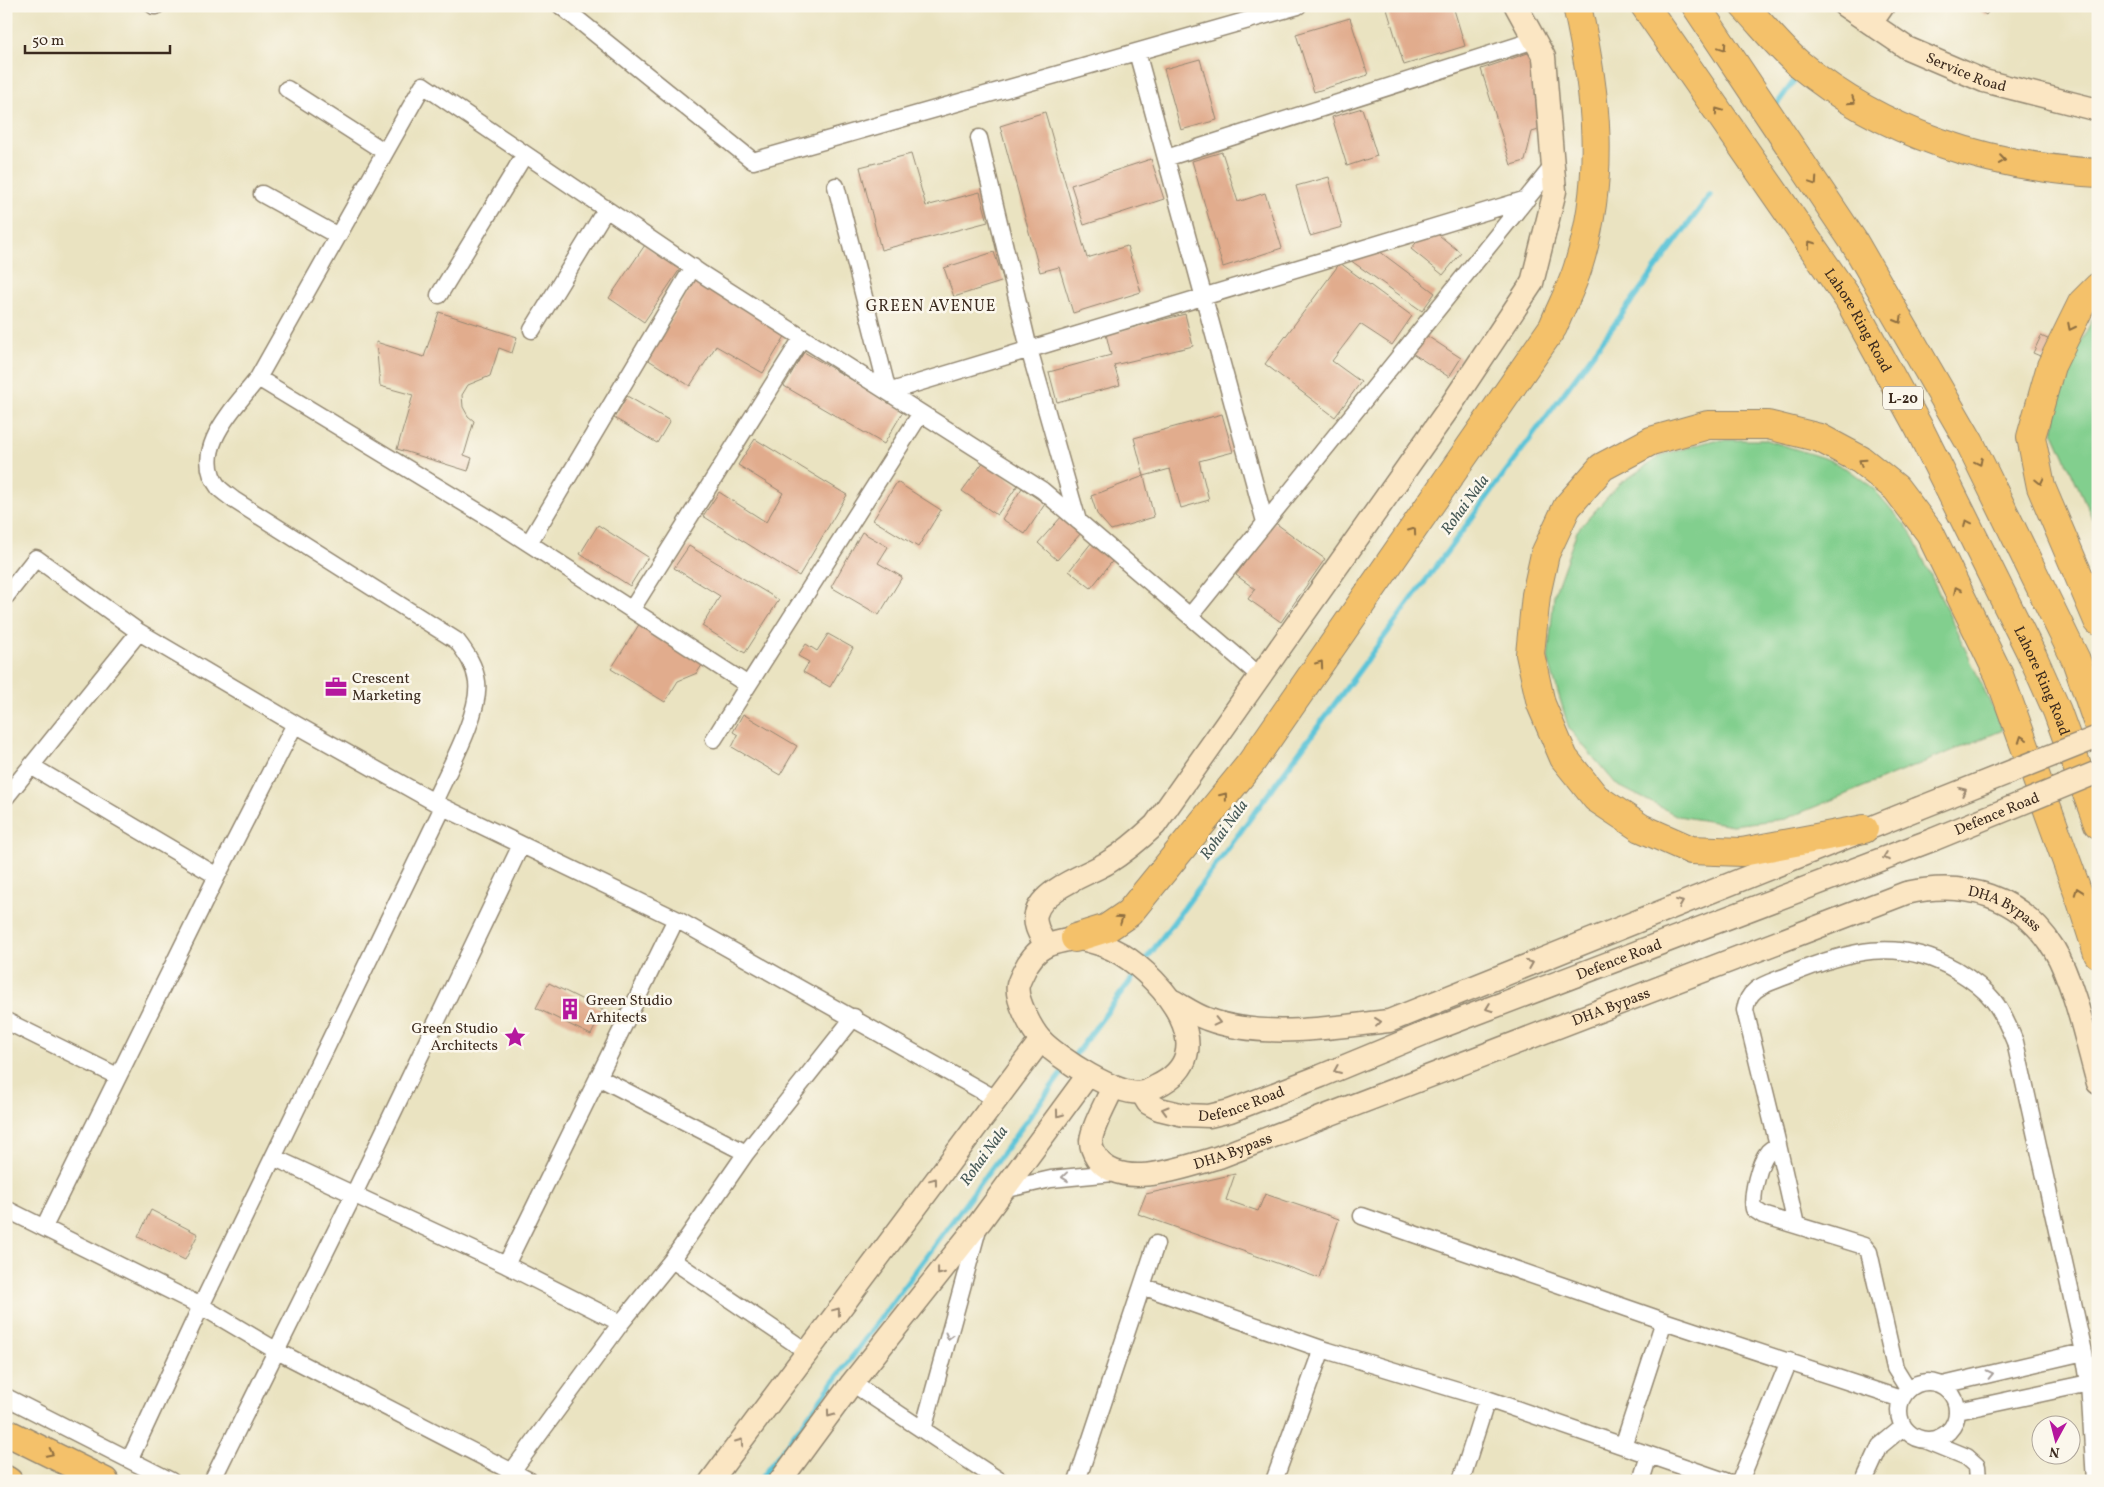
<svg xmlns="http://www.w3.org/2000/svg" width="2104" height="1487" font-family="Vollkorn,serif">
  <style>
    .green { fill: #82cf8e; stroke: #5e7c56 }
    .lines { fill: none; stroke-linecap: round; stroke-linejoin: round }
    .stream { stroke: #5cc4d8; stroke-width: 5.5 }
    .building { fill: #e1ac8d }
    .street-casing { stroke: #928670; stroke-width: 19 }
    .secondary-casing { stroke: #928670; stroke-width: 25 }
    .primary-casing { stroke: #928670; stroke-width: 29 }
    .highway-casing { stroke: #928670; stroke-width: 30 }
    .street { stroke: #fff; stroke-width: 16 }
    .secondary { stroke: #fbe6c3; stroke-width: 22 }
    .primary { stroke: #f4c16a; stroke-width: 26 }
    .highway { stroke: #f4c16a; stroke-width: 28 }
    .secondary-bridge-casing { stroke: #928670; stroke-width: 25; stroke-linecap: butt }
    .secondary-bridge { stroke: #fbe6c3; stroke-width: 22 }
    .oneway { stroke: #8e6e40 }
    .oneway2 { stroke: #9b8870 }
    .oneway3 { stroke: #a79f9a }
    .labels { text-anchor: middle; stroke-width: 5; stroke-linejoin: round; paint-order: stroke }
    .shield { fill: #fbf7ec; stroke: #75685c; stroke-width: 1 }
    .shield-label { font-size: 14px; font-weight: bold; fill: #3b2a1e }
    .street-label { font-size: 15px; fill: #3b2a1e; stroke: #fbf7ec }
    .poi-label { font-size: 15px; fill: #3b2a1e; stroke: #fbf7ec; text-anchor: start }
    .neighbourhood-label { font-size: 16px; letter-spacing: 1px; fill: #3b2a1e; stroke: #fbf7ec }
    .water-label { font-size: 16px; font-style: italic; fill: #455856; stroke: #fbf7ec }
  </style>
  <rect width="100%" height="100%" fill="#fbf7ec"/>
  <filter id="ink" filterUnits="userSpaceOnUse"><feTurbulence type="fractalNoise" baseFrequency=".02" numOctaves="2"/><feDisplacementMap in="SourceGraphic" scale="10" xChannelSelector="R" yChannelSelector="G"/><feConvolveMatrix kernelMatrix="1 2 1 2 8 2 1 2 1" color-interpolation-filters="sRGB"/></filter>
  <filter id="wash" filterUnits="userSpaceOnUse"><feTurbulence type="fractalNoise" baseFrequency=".0096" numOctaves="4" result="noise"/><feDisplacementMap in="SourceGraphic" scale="20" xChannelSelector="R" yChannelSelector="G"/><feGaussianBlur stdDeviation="1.12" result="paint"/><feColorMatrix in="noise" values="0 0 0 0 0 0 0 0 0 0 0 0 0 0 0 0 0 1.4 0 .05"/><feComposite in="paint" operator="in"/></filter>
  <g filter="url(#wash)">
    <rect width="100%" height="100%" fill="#eae3c1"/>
    <!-- green -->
    <path class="green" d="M 2098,309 L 2098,531 L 2053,431 L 2066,370 Z
      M 1714,440 L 1767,440 L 1827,459 L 1849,470 L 1872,487 L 1910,531 L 2003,730 L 1785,819 L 1732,825 L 1678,816 L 1617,785 L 1569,729 L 1548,659 L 1554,595 L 1577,531 L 1618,485 L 1662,455 Z"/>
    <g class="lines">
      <!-- stream -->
      <path class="stream" d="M 1777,104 L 1796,78
        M 1142,965 L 1710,195
        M 1072,1059 L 1137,972
        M 821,1399 L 1067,1066
        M 759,1481 L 823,1397"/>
    </g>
    <g id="blocks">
      <!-- building -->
      <path class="building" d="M 1386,6 L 1453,6 L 1465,46 L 1404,65 Z
        M 1973,6 L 1992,6 L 1986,15 Z
        M 1350,18 L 1368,75 L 1314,92 L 1296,34 Z
        M 1531,52 L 1542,85 L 1545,128 L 1532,132 L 1525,161 L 1511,165 L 1481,69 Z
        M 1200,59 L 1217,120 L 1181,130 L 1164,69 Z
        M 1362,108 L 1377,156 L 1347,166 L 1332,117 Z
        M 1045,112 L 1087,258 L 1127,246 L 1141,292 L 1073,313 L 1059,267 L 1040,272 L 1000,126 Z
        M 1222,152 L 1238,202 L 1265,193 L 1282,248 L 1223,267 L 1192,161 Z
        M 911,154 L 926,206 L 980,192 L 988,222 L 881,250 L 860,167 Z
        M 1151,159 L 1164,199 L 1084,225 L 1071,185 Z
        M 1329,177 L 1342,227 L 1310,236 L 1296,186 Z
        M 1429,227 L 1461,253 L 1443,275 L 1411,249 Z
        M 645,245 L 680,269 L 644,322 L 609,298 Z
        M 1371,245 L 1435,293 L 1422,311 L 1350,260 Z
        M 994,252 L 1004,281 L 954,297 L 944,268 Z
        M 1340,263 L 1412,316 L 1392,345 L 1360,324 L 1332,361 L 1361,382 L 1335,417 L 1265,364 Z
        M 696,279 L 787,333 L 763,373 L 716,346 L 690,386 L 647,359 Z
        M 439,312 L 517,337 L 512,353 L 499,348 L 490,376 L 468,385 L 462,395 L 463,407 L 468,416 L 474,421 L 464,455 L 472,458 L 468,471 L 397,449 L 413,395 L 380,386 L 376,342 L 424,357 Z
        M 1185,314 L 1193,346 L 1114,365 L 1120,385 L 1057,402 L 1049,372 L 1111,355 L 1106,334 Z
        M 1424,334 L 1461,358 L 1449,377 L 1412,353 Z
        M 2041,336 L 2072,350 L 2064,366 L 2033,353 Z
        M 804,352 L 904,410 L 884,444 L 784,386 Z
        M 627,396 L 670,421 L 657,443 L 614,418 Z
        M 1222,414 L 1233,452 L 1199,461 L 1209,500 L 1181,508 L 1170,469 L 1144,476 L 1154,517 L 1111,530 L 1097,514 L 1091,496 L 1144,476 L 1134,438 Z
        M 755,439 L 847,495 L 799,576 L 703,516 L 719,492 L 766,522 L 783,493 L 738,465 Z
        M 984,461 L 1018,485 L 997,515 L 962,491 Z
        M 897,482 L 941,510 L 918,547 L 873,520 Z
        M 1022,488 L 1045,504 L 1025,534 L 1002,519 Z
        M 1063,515 L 1082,532 L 1057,560 L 1038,543 Z
        M 1274,522 L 1325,559 L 1281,622 L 1248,599 L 1255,589 L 1236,575 Z
        M 598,525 L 648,557 L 630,586 L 580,554 Z
        M 862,532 L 888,547 L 878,563 L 902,577 L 879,615 L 831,587 Z
        M 1092,542 L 1114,559 L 1091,588 L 1069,571 Z
        M 689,546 L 779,600 L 745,653 L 702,626 L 720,596 L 674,568 Z
        M 640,623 L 704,662 L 697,673 L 678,681 L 665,702 L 611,669 Z
        M 828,634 L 853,648 L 830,687 L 803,672 L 809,662 L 798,656 L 806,644 L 817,651 Z
        M 743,714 L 797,746 L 780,775 L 732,747 L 738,735 L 733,732 Z
        M 549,983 L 603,1010 L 591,1035 L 536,1008 Z
        M 1235,1174 L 1226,1200 L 1258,1211 L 1265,1194 L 1339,1219 L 1319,1278 L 1138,1214 L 1146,1194 Z
        M 151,1210 L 198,1234 L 185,1260 L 138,1237 Z"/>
    </g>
  </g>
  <g filter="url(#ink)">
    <use href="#blocks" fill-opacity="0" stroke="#928670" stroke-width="1"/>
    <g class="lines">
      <!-- street casing -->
      <g class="street-casing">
        <path id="street" d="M 154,6 L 156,6
          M 561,6 L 753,161 L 1298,6
          M 1137,52 L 1265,522
          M 287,89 L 385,152
          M 979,138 L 1029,349 L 1078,521
          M 1166,158 L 1535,40
          M 836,186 L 888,392 L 1527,199
          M 262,194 L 338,236
          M 439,295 L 525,154
          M 532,330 L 606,209
          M 258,378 C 236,407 189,450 219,488 C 223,492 229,496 234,500 L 457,641 C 467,654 475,666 477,682 C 481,713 447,772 434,802
          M 529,543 L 693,267
          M 6,596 L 36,558 L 139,632 L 295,724 L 443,807 L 676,919 L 996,1099
          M 632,609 L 802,338
          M 1190,616 L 1553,166
          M 748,685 L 502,526 L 258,378 L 423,85 L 702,274 L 1042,490 L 1260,676
          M 714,739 L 921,413
          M 31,766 L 217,876
          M 6,797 L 139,632
          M 6,1021 L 117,1076
          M 598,1077 L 746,1153
          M 1778,1145 L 1796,1225
          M 275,1158 L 506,1265 L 621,1323
          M 1003,1190 L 1051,1179 L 1113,1173
          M 6,1209 L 201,1306 L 277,1351 L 530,1481
          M 1362,1216 L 1664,1321 L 1623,1446
          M 44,1227 L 217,876 L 295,724
          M 672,1260 L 806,1351
          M 506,1265 L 676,919
          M 1142,1286 L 1322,1349 L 1487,1399 L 1725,1481
          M 1664,1321 L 1901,1399
          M1899 1411a29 29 0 1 1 58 0a29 29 0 1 1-58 0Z
          M 852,1383 L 1000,1481
          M 1943,1385 L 2084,1352
          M 1908,1389 L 1895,1368 L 1869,1252 L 1864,1246 L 1763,1215 L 1754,1209 C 1751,1196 1759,1162 1768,1152 C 1771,1149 1775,1147 1778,1145 L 1745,1010 C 1748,986 1768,984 1789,975 C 1847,951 1898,936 1956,970 C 1991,991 2000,1005 2015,1042 L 2084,1352 L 2089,1383 L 2095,1481
          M 6,1397 L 171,1481
          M 1958,1411 L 2089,1383
          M 923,1430 L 978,1229
          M 1928,1441 L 1967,1457 L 1977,1466 L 1978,1481
          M 130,1459 L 201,1306 L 443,807
          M 513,1470 L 621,1323 L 672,1260 L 746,1153 L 854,1017
          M 212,1481 L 353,1196 L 521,845
          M 1077,1481 L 1156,1244
          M 1274,1481 L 1322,1349
          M 1461,1481 L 1487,1399
          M 1641,1481 L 1649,1455
          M 1740,1481 L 1789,1361
          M 1864,1481 L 1880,1446 L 1903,1427"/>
      </g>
      <!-- secondary casing -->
      <g class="secondary-casing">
        <g id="secondary">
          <path id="s1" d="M 1845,6 L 1907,48 L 1984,81 L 2098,110"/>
          <path d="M 1871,23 L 1883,6"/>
          <path d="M 1075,938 C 1092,941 1106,945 1121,954 C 1162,979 1226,1053 1157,1086 C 1153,1088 1148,1091 1143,1092 C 1119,1098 1057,1057 1041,1040 C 1032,1030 1015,999 1018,985 C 1019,981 1022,975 1024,971 C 1028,962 1036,951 1046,946 C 1054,942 1066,941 1075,938 Z"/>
          <path d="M 1046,946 C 1041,936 1033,925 1036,914 C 1042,889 1087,875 1107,863 C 1125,852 1140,839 1155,825 L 1449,408 L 1532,283 L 1555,191 L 1544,57 L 1516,6"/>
          <path d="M 1173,1001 C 1184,1007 1195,1015 1207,1019 C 1263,1040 1331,1027 1389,1021 L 1917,809"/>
          <path id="s2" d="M 1113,1087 C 1107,1101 1092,1127 1091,1141 C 1091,1148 1093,1152 1097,1158 C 1121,1192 1187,1166 1219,1157 L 1906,893 C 1965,880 2020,895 2054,949 C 2074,982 2087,1044 2098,1083"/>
          <path id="s3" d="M 1142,1093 L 1148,1103 L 1159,1109 L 1184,1115 L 1209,1116 L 1230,1111 L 1321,1076 L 1430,1031 L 1932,840"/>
          <path d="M 711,1481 L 1041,1040"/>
          <path d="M 780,1481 L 852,1383 L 980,1222 L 1088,1075"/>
        </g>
      </g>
      <!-- primary casing -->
      <g class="primary-casing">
        <path id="primary" d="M 6,1432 L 105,1481
          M 6,1479 L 9,1481"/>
      </g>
      <!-- highway casing -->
      <g class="highway-casing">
        <g id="highway">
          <path id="s4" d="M 1645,6 L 1849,300 L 1919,428 L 2033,657 L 2057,711 L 2098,824"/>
          <path d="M 1696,6 L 1854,242 L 1970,443 L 2076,660 L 2098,724"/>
          <path d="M 1744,6 C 1762,25 1779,47 1799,64 C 1883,134 1990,167 2098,173"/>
          <path d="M 2098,287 L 2082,303 L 2051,366 L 2031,437 L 2041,487 L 2098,621"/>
          <path d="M 1864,829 L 1742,852 L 1691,850 L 1641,828 L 1596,798 L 1564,758 L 1541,704 L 1530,654 L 1536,595 L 1545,554 L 1567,507 L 1602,467 L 1651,441 L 1708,425 L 1768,425 L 1820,438 L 1861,460 L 1896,488 L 1930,533 L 1999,675 L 2081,901 L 2098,954"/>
          <path d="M 1075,938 L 1107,928 L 1129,913 L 1251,763 L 1553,327 C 1561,307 1572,287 1578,267 C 1606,177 1597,96 1577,6"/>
        </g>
      </g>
      <!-- street -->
      <use href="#street" class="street"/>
      <!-- secondary -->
      <use href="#secondary" class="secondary"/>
      <!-- primary -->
      <use href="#primary" class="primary"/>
      <!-- highway -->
      <use href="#highway" class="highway"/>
      <!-- secondary-bridge casing -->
      <g class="secondary-bridge-casing">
        <g id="secondary-bridge">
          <path d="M 1917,809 L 2098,737"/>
          <path id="s5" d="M 1932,840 L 2098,772"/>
        </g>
      </g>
      <!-- secondary-bridge -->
      <use href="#secondary-bridge" class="secondary-bridge"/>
    </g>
    <!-- one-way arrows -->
    <defs><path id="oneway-chevron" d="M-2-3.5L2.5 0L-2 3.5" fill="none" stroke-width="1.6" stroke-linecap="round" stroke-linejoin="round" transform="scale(1.25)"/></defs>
    <g class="oneway">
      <use href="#oneway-chevron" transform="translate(1723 47) rotate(56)"/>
      <use href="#oneway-chevron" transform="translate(1852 101) rotate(33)"/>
      <use href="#oneway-chevron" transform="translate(1718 111) rotate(-125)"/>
      <use href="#oneway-chevron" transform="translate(2002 160) rotate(8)"/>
      <use href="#oneway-chevron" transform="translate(1814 182) rotate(56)"/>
      <use href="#oneway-chevron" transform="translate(1811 244) rotate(-125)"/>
      <use href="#oneway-chevron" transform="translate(1899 320) rotate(60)"/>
      <use href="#oneway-chevron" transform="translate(2071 327) rotate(117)"/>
      <use href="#oneway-chevron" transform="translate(1862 462) rotate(-146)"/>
      <use href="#oneway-chevron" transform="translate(1979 462) rotate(64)"/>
      <use href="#oneway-chevron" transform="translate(2040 481) rotate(77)"/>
      <use href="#oneway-chevron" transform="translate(1967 523) rotate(-116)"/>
      <use href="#oneway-chevron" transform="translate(1413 531) rotate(-55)"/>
      <use href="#oneway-chevron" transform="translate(1957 590) rotate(-116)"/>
      <use href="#oneway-chevron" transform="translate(1320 664) rotate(-55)"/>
      <use href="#oneway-chevron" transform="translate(2022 739) rotate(-110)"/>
      <use href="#oneway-chevron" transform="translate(1224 796) rotate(-51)"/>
      <use href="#oneway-chevron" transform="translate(2078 891) rotate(-110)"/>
      <use href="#oneway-chevron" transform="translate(1120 919) rotate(-34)"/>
      <use href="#oneway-chevron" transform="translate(50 1453) rotate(26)"/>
    </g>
    <g class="oneway2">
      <use href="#oneway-chevron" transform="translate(1963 791) rotate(-22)"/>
      <use href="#oneway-chevron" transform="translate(1886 857) rotate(159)"/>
      <use href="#oneway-chevron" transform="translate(1680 903) rotate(-22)"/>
      <use href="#oneway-chevron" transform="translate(1530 964) rotate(-22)"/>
      <use href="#oneway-chevron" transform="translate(1489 1008) rotate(159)"/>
      <use href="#oneway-chevron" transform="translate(1217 1022) rotate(13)"/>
      <use href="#oneway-chevron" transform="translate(1378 1022) rotate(-7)"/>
      <use href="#oneway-chevron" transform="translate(1337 1070) rotate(157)"/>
      <use href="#oneway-chevron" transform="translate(1165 1110) rotate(-164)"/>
      <use href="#oneway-chevron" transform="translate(1059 1114) rotate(126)"/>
      <use href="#oneway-chevron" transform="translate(934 1181) rotate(-53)"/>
      <use href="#oneway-chevron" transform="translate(940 1272) rotate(128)"/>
      <use href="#oneway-chevron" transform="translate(837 1311) rotate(-53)"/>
      <use href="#oneway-chevron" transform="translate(830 1414) rotate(126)"/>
      <use href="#oneway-chevron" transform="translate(740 1442) rotate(-54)"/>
    </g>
    <g class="oneway3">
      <use href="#oneway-chevron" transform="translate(1065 1177) rotate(174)"/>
      <use href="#oneway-chevron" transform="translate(949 1336) rotate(105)"/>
      <use href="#oneway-chevron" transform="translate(1990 1374) rotate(-13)"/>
    </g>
  </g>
  <!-- icons -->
  <defs>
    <g id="office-bare" transform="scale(1.725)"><path d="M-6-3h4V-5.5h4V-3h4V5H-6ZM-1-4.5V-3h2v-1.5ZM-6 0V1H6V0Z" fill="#b5179e" stroke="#fbf7ec" stroke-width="2.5" paint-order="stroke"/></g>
    <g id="building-bare" transform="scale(1.725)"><path d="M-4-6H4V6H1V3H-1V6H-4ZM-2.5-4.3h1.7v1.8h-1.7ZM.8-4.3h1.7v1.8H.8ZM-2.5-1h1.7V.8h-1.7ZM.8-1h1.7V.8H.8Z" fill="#b5179e" stroke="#fbf7ec" stroke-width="2.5" paint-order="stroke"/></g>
    <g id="sight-bare" transform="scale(1.725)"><path d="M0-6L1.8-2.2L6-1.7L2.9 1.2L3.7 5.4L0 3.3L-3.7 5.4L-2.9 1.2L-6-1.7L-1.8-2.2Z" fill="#b5179e" stroke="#fbf7ec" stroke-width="2.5" paint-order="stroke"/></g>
  </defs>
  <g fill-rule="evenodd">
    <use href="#office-bare" x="336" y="687"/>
    <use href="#building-bare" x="570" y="1009"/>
    <use href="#sight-bare" x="515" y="1037"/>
  </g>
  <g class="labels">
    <!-- shield labels -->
    <rect class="shield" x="1883" y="386.5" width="40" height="23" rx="4"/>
    <g class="shield-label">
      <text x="1903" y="403">L-20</text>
    </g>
    <!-- street labels -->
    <g class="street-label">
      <text dy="5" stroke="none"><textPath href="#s1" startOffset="139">Service Road</textPath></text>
      <text dy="5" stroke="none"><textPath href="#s4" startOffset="380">Lahore Ring Road</textPath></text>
      <text dy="5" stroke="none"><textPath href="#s4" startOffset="785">Lahore Ring Road</textPath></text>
      <text dy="5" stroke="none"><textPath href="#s5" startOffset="70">Defence Road</textPath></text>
      <text dy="5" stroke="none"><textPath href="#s2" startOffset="1046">DHA Bypass</textPath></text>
      <text dy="5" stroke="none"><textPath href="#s3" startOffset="514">Defence Road</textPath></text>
      <text dy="5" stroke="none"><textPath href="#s2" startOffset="626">DHA Bypass</textPath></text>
      <text dy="5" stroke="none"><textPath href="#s3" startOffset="109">Defence Road</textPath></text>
      <text dy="5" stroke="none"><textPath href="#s2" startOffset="221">DHA Bypass</textPath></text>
    </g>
    <!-- poi labels -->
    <g class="poi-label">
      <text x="352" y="683">Crescent<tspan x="352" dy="17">Marketing</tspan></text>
      <text x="586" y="1005">Green Studio<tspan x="586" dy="17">Arhitects</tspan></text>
      <text x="498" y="1033" text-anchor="end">Green Studio<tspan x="498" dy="17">Architects</tspan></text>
    </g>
    <!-- neighbourhood labels -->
    <g class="neighbourhood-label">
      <text x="931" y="311">GREEN AVENUE</text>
    </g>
    <!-- water labels -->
    <g class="water-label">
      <text transform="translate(1464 504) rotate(-54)" y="6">Rohai Nala</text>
      <text transform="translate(1223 829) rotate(-54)" y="6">Rohai Nala</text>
      <text transform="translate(983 1155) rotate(-54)" y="6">Rohai Nala</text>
    </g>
  </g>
  <!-- margin -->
  <rect width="2104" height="1487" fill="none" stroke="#fbf7ec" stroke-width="25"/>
  <!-- north arrow -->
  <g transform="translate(2056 1440) rotate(187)"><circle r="24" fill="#fbf7ec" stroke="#aea59a"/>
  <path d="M0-4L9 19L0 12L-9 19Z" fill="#b5179e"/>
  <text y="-8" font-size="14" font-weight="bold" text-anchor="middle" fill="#3b2a1e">N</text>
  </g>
  <!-- scale -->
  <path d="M25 45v8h145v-8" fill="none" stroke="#3b2a1e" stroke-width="2.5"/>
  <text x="32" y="45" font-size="15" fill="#3b2a1e" stroke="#fbf7ec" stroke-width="4" paint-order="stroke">50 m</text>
</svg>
